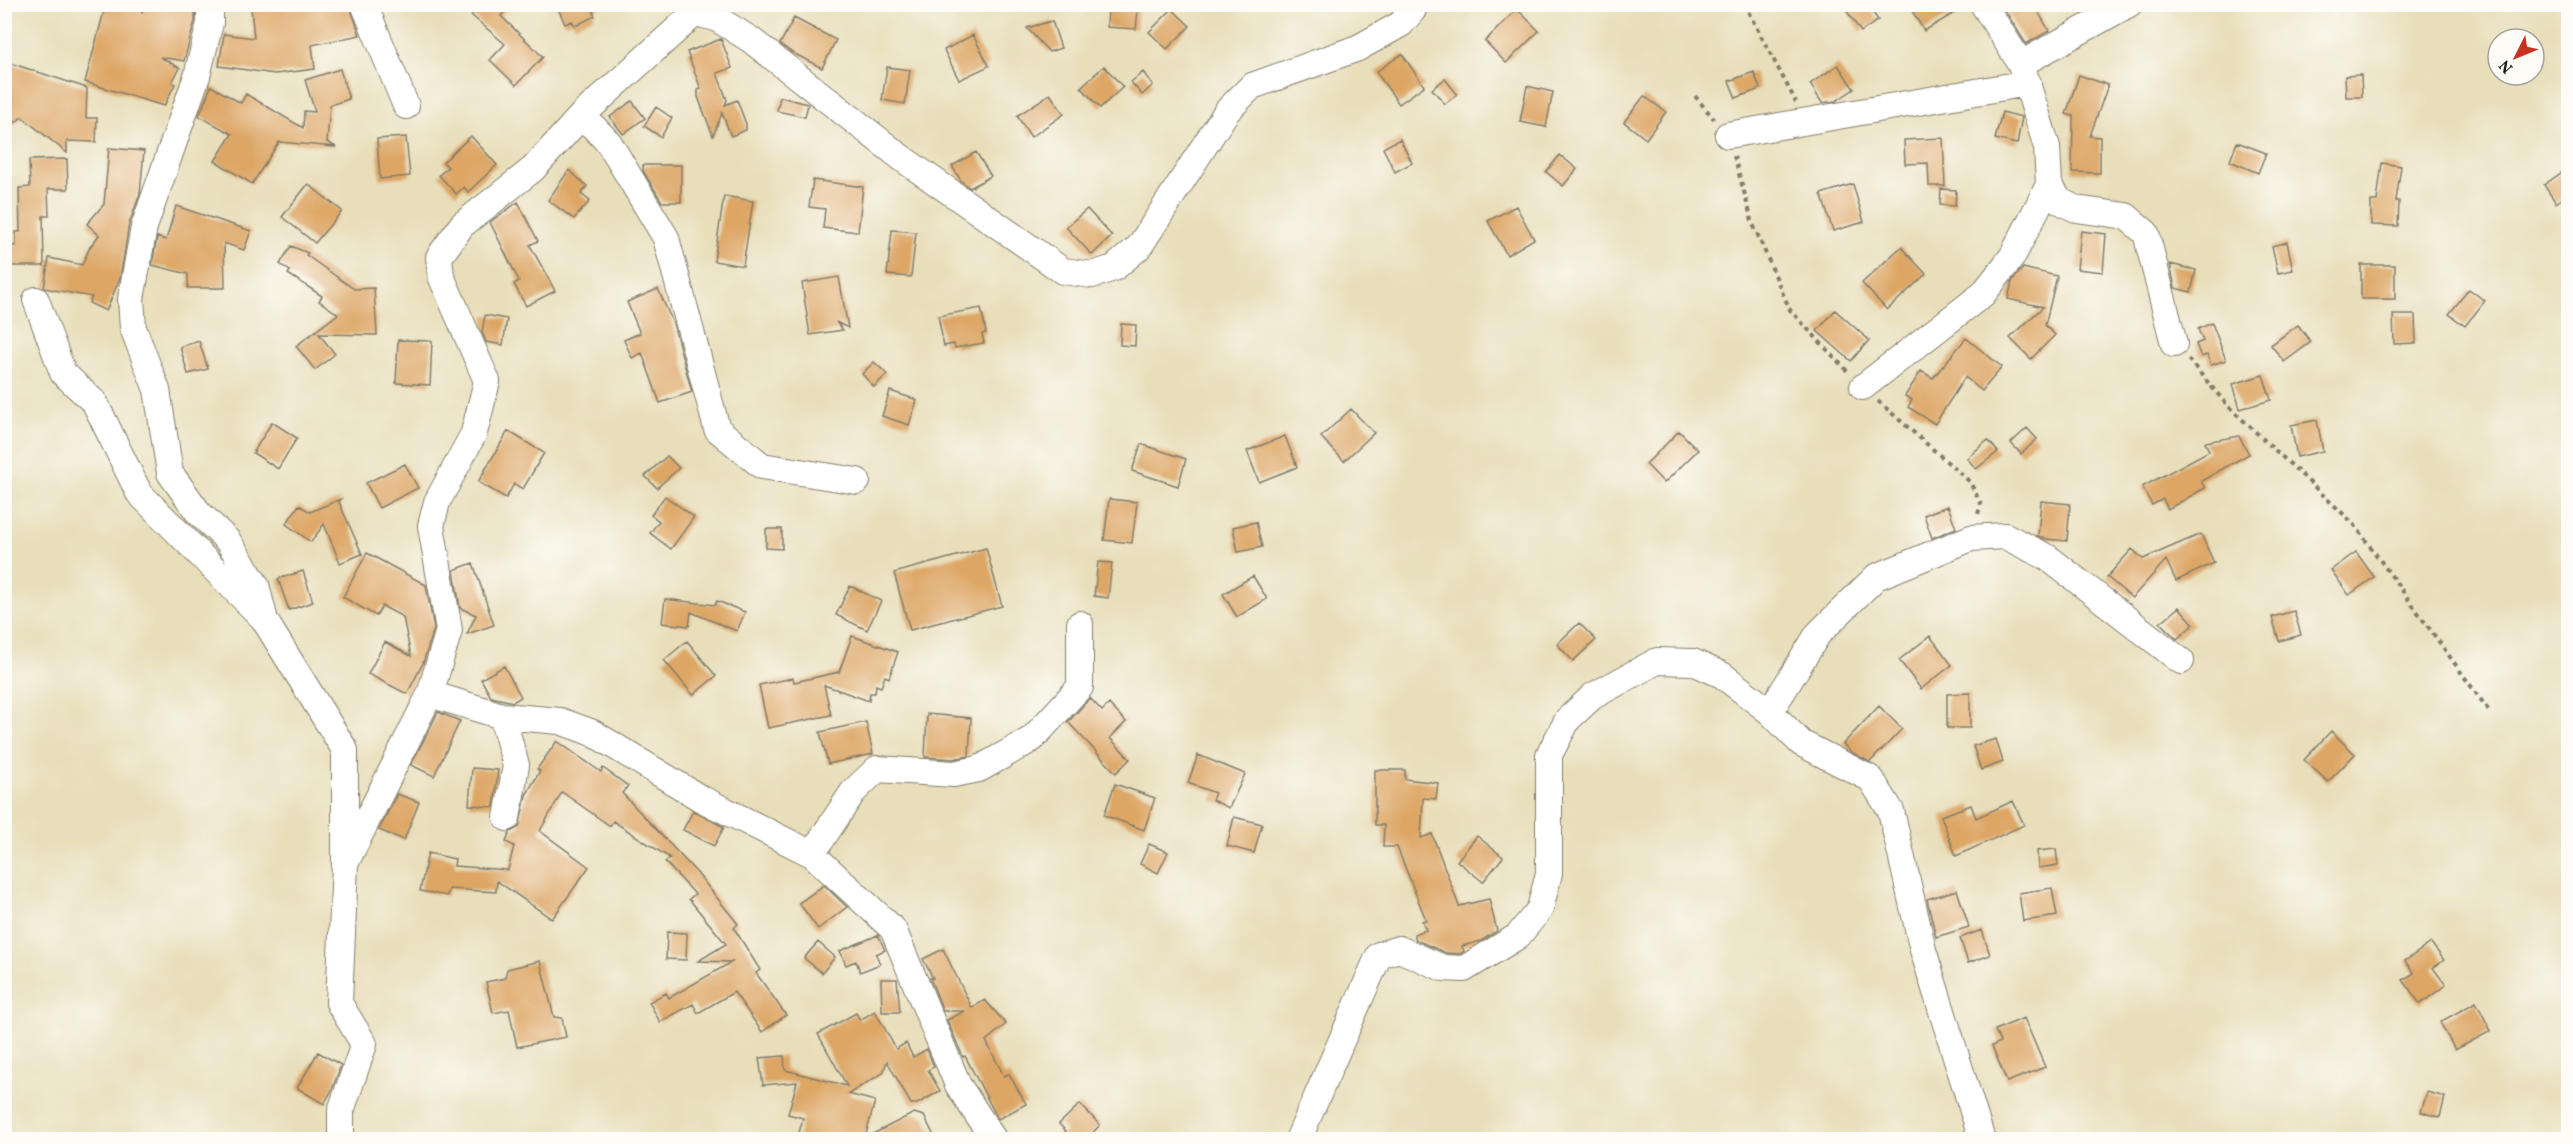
<svg xmlns="http://www.w3.org/2000/svg" width="2573" height="1144" font-family="Vollkorn,serif">
  <style>
    .building { fill: #dda665 }
    .lines { fill: none; stroke-linecap: round; stroke-linejoin: round }
    .minor-casing { stroke: #827d6b; stroke-width: 28 }
    .path { stroke: #827d6b; stroke-width: 4; stroke-dasharray: 4.5 4.5; stroke-linecap: butt }
    .minor { stroke: #fff; stroke-width: 26 }
  </style>
  <rect width="100%" height="100%" fill="#fdfcf7"/>
  <filter id="ink" filterUnits="userSpaceOnUse"><feTurbulence type="fractalNoise" baseFrequency=".0167" numOctaves="2"/><feDisplacementMap in="SourceGraphic" scale="12" xChannelSelector="R" yChannelSelector="G"/><feConvolveMatrix kernelMatrix="1 2 1 2 8 2 1 2 1" color-interpolation-filters="sRGB"/></filter>
  <filter id="wash" filterUnits="userSpaceOnUse"><feTurbulence type="fractalNoise" baseFrequency=".008" numOctaves="4" result="noise"/><feDisplacementMap in="SourceGraphic" scale="24" xChannelSelector="R" yChannelSelector="G"/><feGaussianBlur stdDeviation="1.35" result="paint"/><feColorMatrix in="noise" values="0 0 0 0 0 0 0 0 0 0 0 0 0 0 0 0 0 1.4 0 .05"/><feComposite in="paint" operator="in"/></filter>
  <g filter="url(#wash)">
    <rect width="100%" height="100%" fill="#e8deba"/>
    <g id="blocks">
      <!-- building -->
      <path class="building" d="M 106,4 L 131,4 L 142,12 L 147,4 L 195,4 L 195,21 L 184,61 L 160,57 L 180,68 L 172,82 L 175,84 L 164,106 L 85,82 Z
        M 281,4 L 349,4 L 360,35 L 312,45 L 315,69 L 275,74 L 219,66 L 224,34 L 254,38 L 251,8 Z
        M 480,4 L 511,4 L 501,16 L 543,57 L 516,85 L 490,60 L 505,44 L 471,15 Z
        M 556,4 L 605,4 L 593,11 L 595,16 L 575,26 L 572,21 L 565,24 Z
        M 1842,4 L 1867,4 L 1878,20 L 1861,32 Z
        M 1908,4 L 1968,4 L 1968,5 L 1924,31 Z
        M 2001,4 L 2034,4 L 2049,31 L 2026,44 Z
        M 1108,8 L 1138,10 L 1136,29 L 1107,27 Z
        M 1172,9 L 1190,26 L 1167,49 L 1149,32 Z
        M 1517,9 L 1539,31 L 1506,63 L 1485,41 Z
        M 794,18 L 836,40 L 822,68 L 791,52 L 780,44 Z
        M 1052,21 L 1061,48 L 1049,52 L 1027,28 Z
        M 973,35 L 989,66 L 959,80 L 944,50 Z
        M 721,39 L 732,68 L 717,73 L 727,100 L 725,105 L 737,100 L 746,124 L 746,130 L 731,136 L 722,113 L 713,136 L 698,97 L 698,90 L 701,89 L 687,52 Z
        M 1402,54 L 1424,86 L 1399,104 L 1376,72 Z
        M 4,61 L 87,88 L 86,118 L 97,118 L 96,142 L 67,141 L 67,153 L 22,117 L 4,132 Z
        M 1838,65 L 1854,89 L 1836,101 L 1822,103 L 1810,84 Z
        M 1104,66 L 1123,87 L 1100,108 L 1081,87 Z
        M 887,67 L 910,70 L 905,104 L 882,100 Z
        M 340,69 L 349,99 L 330,105 L 327,142 L 336,147 L 279,142 L 252,184 L 215,161 L 232,134 L 199,116 L 211,86 L 241,103 L 246,94 L 303,128 L 304,111 L 315,112 L 305,80 Z
        M 1143,72 L 1153,85 L 1142,95 L 1131,82 Z
        M 1754,72 L 1760,89 L 1736,98 L 1729,81 Z
        M 2079,75 L 2108,85 L 2090,136 L 2100,137 L 2100,173 L 2072,172 L 2073,116 L 2066,114 Z
        M 2361,75 L 2362,97 L 2346,97 L 2345,76 Z
        M 1445,79 L 1457,94 L 1445,104 L 1432,89 Z
        M 1527,86 L 1553,92 L 1546,127 L 1520,122 Z
        M 1050,94 L 1064,114 L 1031,137 L 1017,116 Z
        M 1644,96 L 1666,112 L 1646,139 L 1624,122 Z
        M 780,97 L 808,104 L 805,117 L 777,111 Z
        M 632,101 L 645,118 L 623,134 L 610,117 Z
        M 656,107 L 672,118 L 661,137 L 644,126 Z
        M 2002,112 L 2022,117 L 2017,144 L 1995,139 Z
        M 471,136 L 497,165 L 468,192 L 464,187 L 456,194 L 439,175 L 448,167 L 443,162 Z
        M 406,137 L 410,176 L 380,179 L 377,139 Z
        M 1943,138 L 1945,186 L 1929,186 L 1928,163 L 1905,164 L 1904,140 Z
        M 1400,139 L 1412,163 L 1395,172 L 1383,148 Z
        M 2237,142 L 2266,153 L 2258,173 L 2230,161 Z
        M 109,148 L 144,151 L 140,194 L 129,224 L 120,278 L 106,311 L 89,303 L 92,297 L 44,288 L 49,258 L 82,265 L 90,247 L 99,235 L 87,224 L 104,204 Z
        M 976,152 L 991,176 L 970,188 L 961,181 L 952,166 Z
        M 1560,155 L 1577,169 L 1563,186 L 1546,172 Z
        M 67,159 L 68,189 L 48,189 L 49,216 L 43,216 L 44,266 L 4,266 L 4,244 L 16,246 L 16,232 L 20,232 L 19,188 L 30,187 L 29,160 Z
        M 2382,163 L 2401,166 L 2396,201 L 2399,201 L 2398,226 L 2371,225 L 2371,201 L 2377,201 Z
        M 643,165 L 681,165 L 681,202 L 662,202 L 643,171 Z
        M 2568,168 L 2568,194 L 2556,203 L 2544,185 Z
        M 569,170 L 587,186 L 581,194 L 590,201 L 574,219 L 548,200 Z
        M 813,180 L 863,187 L 858,232 L 823,228 L 825,209 L 809,207 Z
        M 308,184 L 342,211 L 315,243 L 282,217 Z
        M 1853,184 L 1864,222 L 1833,231 L 1821,194 Z
        M 1941,189 L 1956,190 L 1955,206 L 1940,205 Z
        M 724,196 L 753,201 L 743,266 L 714,261 Z
        M 518,202 L 538,241 L 530,245 L 555,291 L 526,306 L 514,284 L 519,281 L 490,222 Z
        M 176,206 L 251,231 L 244,250 L 224,243 L 225,288 L 188,288 L 188,274 L 152,265 L 157,237 L 166,240 Z
        M 1516,206 L 1534,239 L 1507,255 L 1488,221 Z
        M 1087,209 L 1112,236 L 1092,255 L 1066,227 Z
        M 892,230 L 916,232 L 911,277 L 887,275 Z
        M 2081,231 L 2106,234 L 2103,272 L 2077,269 Z
        M 2287,242 L 2293,270 L 2278,273 L 2272,246 Z
        M 291,246 L 308,253 L 306,255 L 354,289 L 374,288 L 377,335 L 319,334 L 335,354 L 315,370 L 296,346 L 338,314 L 319,301 L 322,296 L 288,274 L 290,271 L 280,264 Z
        M 1901,247 L 1926,274 L 1887,310 L 1862,283 Z
        M 2170,264 L 2196,270 L 2191,292 L 2175,288 Z
        M 2361,265 L 2395,265 L 2395,299 L 2361,299 Z
        M 2023,268 L 2057,276 L 2045,325 L 2055,335 L 2031,359 L 2010,338 L 2043,307 L 2008,299 L 2012,281 Z
        M 839,277 L 848,328 L 836,322 L 843,330 L 810,335 L 802,283 Z
        M 658,289 L 673,323 L 692,392 L 660,403 L 642,353 L 632,358 L 624,340 L 640,333 L 627,302 Z
        M 2469,289 L 2485,301 L 2465,326 L 2449,314 Z
        M 981,308 L 986,333 L 982,334 L 984,343 L 955,348 L 954,344 L 944,346 L 938,316 Z
        M 1835,310 L 1869,340 L 1851,361 L 1817,331 Z
        M 485,315 L 507,319 L 503,345 L 486,342 L 482,332 Z
        M 2393,315 L 2415,315 L 2416,343 L 2394,344 Z
        M 2212,323 L 2226,360 L 2211,365 L 2207,355 L 2201,357 L 2196,344 L 2203,341 L 2198,329 Z
        M 1121,324 L 1136,325 L 1135,346 L 1120,345 Z
        M 2298,325 L 2311,342 L 2284,362 L 2271,345 Z
        M 1966,338 L 2002,367 L 1982,391 L 1965,377 L 1935,424 L 1908,407 L 1912,400 L 1905,396 L 1921,371 L 1933,378 Z
        M 398,340 L 432,341 L 430,385 L 396,383 Z
        M 199,341 L 208,369 L 188,374 L 180,347 Z
        M 874,362 L 887,374 L 874,387 L 862,374 Z
        M 2263,375 L 2271,400 L 2240,409 L 2233,384 Z
        M 890,391 L 917,400 L 909,425 L 882,416 Z
        M 1351,409 L 1374,433 L 1344,461 L 1321,437 Z
        M 2317,420 L 2323,451 L 2297,457 L 2291,425 Z
        M 272,422 L 297,438 L 278,469 L 253,453 Z
        M 2027,428 L 2037,439 L 2021,454 L 2011,443 Z
        M 508,431 L 544,453 L 523,489 L 514,484 L 506,498 L 478,482 Z
        M 1679,431 L 1698,450 L 1664,483 L 1646,464 Z
        M 1285,436 L 1297,467 L 1259,482 L 1247,451 Z
        M 2239,436 L 2249,454 L 2201,481 L 2205,488 L 2168,509 L 2163,499 L 2152,505 L 2142,487 L 2209,451 L 2205,442 Z
        M 1988,440 L 1998,452 L 1976,469 L 1967,458 Z
        M 1141,444 L 1186,459 L 1178,486 L 1132,471 Z
        M 667,456 L 679,468 L 657,488 L 645,476 Z
        M 405,464 L 418,488 L 379,508 L 366,483 Z
        M 665,496 L 694,517 L 671,549 L 650,533 L 659,521 L 651,515 Z
        M 341,499 L 339,502 L 362,554 L 340,563 L 324,524 L 311,542 L 286,524 L 299,505 L 310,512 Z
        M 1109,499 L 1137,502 L 1132,543 L 1104,540 Z
        M 2041,501 L 2070,504 L 2067,541 L 2045,539 L 2038,536 Z
        M 1948,506 L 1956,528 L 1932,538 L 1924,515 Z
        M 1256,522 L 1262,547 L 1238,552 L 1233,527 Z
        M 766,529 L 782,529 L 782,549 L 766,548 Z
        M 2201,534 L 2214,563 L 2176,581 L 2166,560 L 2132,598 L 2107,577 L 2132,549 L 2143,559 Z
        M 986,548 L 1002,606 L 910,630 L 894,573 Z
        M 2356,552 L 2374,577 L 2349,595 L 2331,570 Z
        M 367,553 L 426,585 L 434,629 L 423,663 L 407,694 L 368,674 L 385,642 L 411,656 L 403,617 L 382,606 L 376,616 L 343,597 Z
        M 1098,562 L 1112,563 L 1108,598 L 1094,596 Z
        M 473,563 L 494,625 L 467,634 L 476,615 L 460,608 L 454,570 Z
        M 303,571 L 313,602 L 289,610 L 278,579 Z
        M 1253,576 L 1267,599 L 1237,617 L 1223,594 Z
        M 850,586 L 881,601 L 867,630 L 836,615 Z
        M 665,599 L 715,605 L 717,601 L 745,612 L 737,631 L 691,612 L 689,626 L 662,623 Z
        M 2179,607 L 2194,624 L 2177,639 L 2160,623 Z
        M 2294,611 L 2301,635 L 2279,641 L 2272,617 Z
        M 1579,623 L 1596,640 L 1573,661 L 1557,644 Z
        M 852,636 L 898,652 L 889,678 L 885,676 L 881,687 L 876,685 L 875,693 L 870,693 L 869,701 L 824,685 L 831,715 L 768,728 L 759,685 L 793,678 L 794,682 L 839,672 Z
        M 1930,636 L 1952,665 L 1921,689 L 1899,660 Z
        M 687,641 L 716,676 L 693,695 L 664,660 Z
        M 504,666 L 521,697 L 513,702 L 491,697 L 481,679 Z
        M 1970,693 L 1970,728 L 1947,728 L 1947,694 Z
        M 1090,698 L 1102,711 L 1109,704 L 1126,722 L 1110,738 L 1130,759 L 1116,773 L 1068,722 Z
        M 1879,706 L 1902,729 L 1870,762 L 1851,752 L 1843,744 Z
        M 438,712 L 460,721 L 434,776 L 411,765 Z
        M 927,714 L 971,718 L 969,756 L 953,759 L 925,757 Z
        M 866,722 L 873,754 L 828,764 L 820,732 Z
        M 2331,731 L 2355,754 L 2328,782 L 2304,760 Z
        M 1996,739 L 2003,762 L 1981,770 L 1973,746 Z
        M 557,741 L 601,772 L 603,768 L 628,786 L 622,793 L 697,873 L 738,924 L 734,928 L 760,970 L 756,973 L 786,1015 L 762,1032 L 734,992 L 698,1013 L 693,1004 L 660,1022 L 649,1002 L 666,993 L 669,998 L 732,962 L 698,961 L 726,944 L 689,899 L 695,894 L 665,862 L 670,858 L 613,821 L 610,826 L 562,792 L 540,831 L 589,867 L 552,919 L 497,881 L 496,892 L 449,889 L 447,896 L 420,891 L 428,853 L 455,859 L 454,866 L 508,870 L 514,846 L 506,842 L 510,832 L 519,827 L 526,795 L 540,771 L 537,769 Z
        M 1198,755 L 1245,774 L 1229,808 L 1212,800 L 1215,793 L 1188,783 Z
        M 472,768 L 498,770 L 494,807 L 469,805 Z
        M 1375,770 L 1405,770 L 1405,779 L 1438,783 L 1436,799 L 1423,798 L 1421,838 L 1432,834 L 1459,906 L 1489,899 L 1497,931 L 1481,941 L 1462,946 L 1464,951 L 1460,954 L 1446,953 L 1416,940 L 1414,934 L 1426,930 L 1422,921 L 1426,920 L 1397,847 L 1383,847 L 1384,825 L 1375,825 Z
        M 1115,784 L 1155,798 L 1144,830 L 1104,815 Z
        M 397,794 L 419,802 L 404,840 L 379,830 Z
        M 2013,801 L 2024,825 L 1956,856 L 1941,816 L 1971,805 L 1976,818 Z
        M 693,811 L 724,827 L 714,846 L 683,830 Z
        M 1234,817 L 1262,824 L 1254,853 L 1227,846 Z
        M 1477,836 L 1503,857 L 1483,882 L 1457,861 Z
        M 1149,844 L 1168,852 L 1158,873 L 1140,864 Z
        M 2056,849 L 2058,865 L 2038,868 L 2037,851 Z
        M 824,885 L 847,907 L 818,929 L 799,903 Z
        M 2052,888 L 2057,916 L 2023,921 L 2019,893 Z
        M 1957,890 L 1969,927 L 1936,937 L 1927,899 Z
        M 1982,930 L 1990,955 L 1968,963 L 1960,938 Z
        M 667,932 L 687,933 L 686,960 L 666,959 Z
        M 878,935 L 885,950 L 876,954 L 880,964 L 860,972 L 856,961 L 846,965 L 840,951 Z
        M 818,942 L 835,957 L 822,973 L 804,958 Z
        M 2431,943 L 2444,960 L 2433,968 L 2446,985 L 2420,1004 L 2403,980 L 2414,973 L 2405,961 Z
        M 943,949 L 972,1008 L 985,1000 L 1006,1024 L 986,1041 L 1004,1076 L 1009,1074 L 1026,1104 L 998,1119 L 965,1056 L 963,1057 L 947,1020 L 965,1011 L 943,1011 L 930,978 L 933,978 L 923,959 Z
        M 540,961 L 554,1017 L 562,1018 L 566,1037 L 517,1047 L 509,1010 L 493,1013 L 486,982 L 505,978 L 507,969 Z
        M 881,979 L 897,979 L 900,1012 L 882,1012 Z
        M 2476,1002 L 2491,1031 L 2455,1050 L 2440,1022 Z
        M 875,1011 L 896,1049 L 906,1043 L 913,1057 L 927,1049 L 934,1067 L 928,1070 L 940,1091 L 917,1104 L 911,1104 L 887,1061 L 883,1073 L 848,1094 L 875,1101 L 865,1138 L 914,1113 L 924,1116 L 936,1140 L 797,1140 L 803,1118 L 788,1114 L 797,1082 L 763,1085 L 759,1058 L 784,1056 L 785,1070 L 847,1086 L 818,1034 L 856,1013 L 860,1020 Z
        M 2024,1018 L 2045,1067 L 2007,1082 L 1992,1046 L 2000,1042 L 1995,1030 Z
        M 318,1052 L 341,1065 L 332,1090 L 324,1104 L 297,1088 Z
        M 2427,1092 L 2445,1097 L 2440,1117 L 2421,1112 Z
        M 1080,1104 L 1100,1125 L 1086,1140 L 1057,1140 L 1066,1131 L 1059,1124 Z"/>
    </g>
  </g>
  <g filter="url(#ink)">
    <use href="#blocks" fill-opacity="0" stroke="#827d6b" stroke-width="1.5"/>
    <g class="lines">
      <!-- minor casing -->
      <g class="minor-casing">
        <path id="minor" d="M 210,4 L 210,23 L 197,76 L 144,227 L 131,299 L 133,328 L 157,390 L 170,473 L 198,512 L 228,541 L 256,585 L 265,621 L 345,750 L 345,864 L 339,1003 L 364,1044 L 341,1111 L 341,1140
          M 364,4 L 406,106
          M 2021,64 L 2129,4
          M 582,115 L 609,143 L 666,238 L 717,429 L 762,466 L 857,481
          M 1728,135 L 2028,83
          M 2049,185 L 2060,201 L 2076,209 L 2126,216 L 2146,233 L 2174,344
          M 36,300 L 63,373 L 95,403 L 139,493 L 263,618
          M 1863,387 L 1983,294 L 2012,257 L 2049,185 L 2047,147 L 2021,64 L 1983,4
          M 430,694 L 502,716 L 560,721 L 593,733 L 700,798 L 812,854 L 893,929 L 958,1085 L 994,1140
          M 1770,712 L 1818,634 L 1876,577 L 1971,538 L 2005,536 L 2047,557 L 2181,661
          M 502,716 L 516,765 L 507,818
          M 812,854 L 853,792 L 877,769 L 954,774 L 979,769 L 1032,739 L 1080,687 L 1080,624
          M 345,864 L 430,694 L 449,630 L 431,526 L 437,502 L 474,433 L 487,381 L 441,276 L 439,257 L 462,225 L 533,169 L 582,115 L 695,13 L 716,18 L 751,40 L 903,159 L 1063,271 L 1092,275 L 1114,268 L 1139,247 L 1227,111 L 1252,86 L 1358,48 L 1401,24 L 1413,10
          M 1298,1140 L 1379,955 L 1399,949 L 1443,968 L 1464,969 L 1518,936 L 1540,909 L 1549,873 L 1549,755 L 1568,719 L 1593,696 L 1657,661 L 1693,662 L 1722,675 L 1770,712 L 1801,743 L 1871,779 L 1891,811 L 1923,950 L 1982,1140"/>
      </g>
      <!-- path -->
      <path class="path" d="M 1744,4 L 1796,102
        M 1695,96 L 1714,119
        M 1734,156 L 1753,224 L 1790,310 L 1849,373
        M 2188,359 L 2228,406 L 2354,524 L 2489,711
        M 1878,401 L 1970,482 L 1981,504 L 1977,517"/>
      <!-- minor -->
      <use href="#minor" class="minor"/>
    </g>
  </g>
  <!-- margin -->
  <rect width="2573" height="1144" fill="none" stroke="#fdfcf7" stroke-width="24"/>
  <!-- north arrow -->
  <g transform="translate(2516 57) rotate(227)"><circle r="28" fill="#fdfcf7" stroke="#a3a29f" stroke-width="1.5"/>
  <path d="M0-4.5L10 22L0 15L-10 22Z" fill="#c8321e"/>
  <text y="-9" font-size="16" font-weight="bold" text-anchor="middle" fill="#1c1c1c">N</text>
  </g>
</svg>
